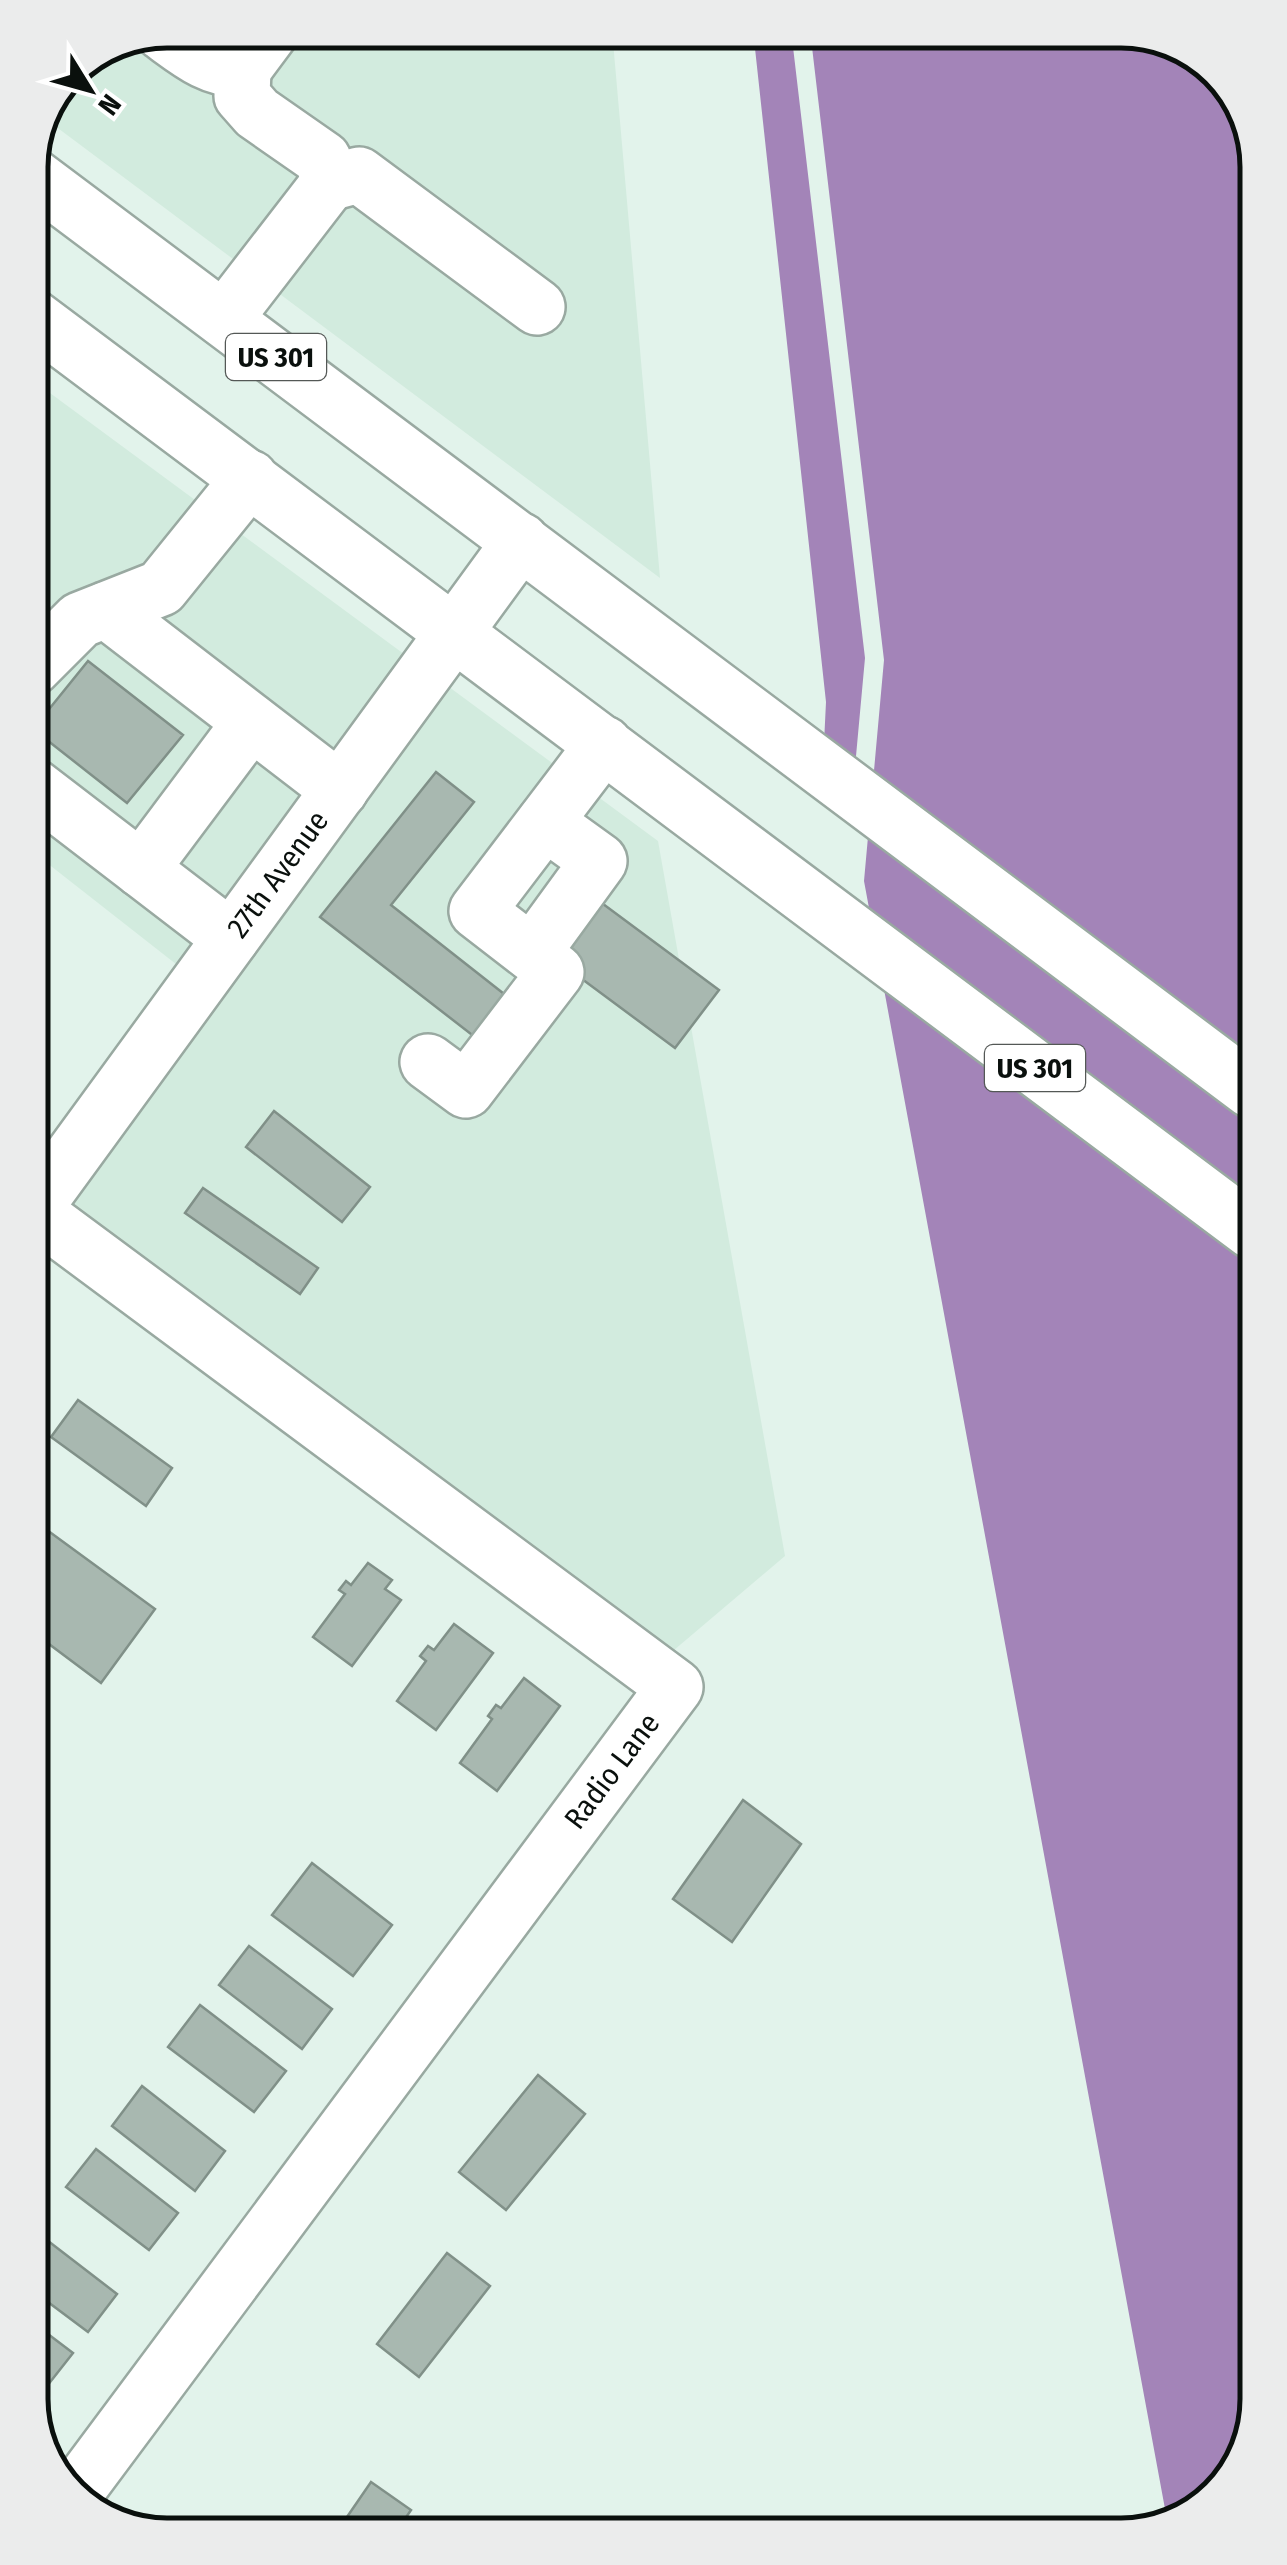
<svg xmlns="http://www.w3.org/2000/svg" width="1287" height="2565" font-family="'Fira Sans Condensed',sans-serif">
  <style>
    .built { fill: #d2ebde }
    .water { fill: #a384b8 }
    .building { fill: #a8b8b0; stroke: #809088; stroke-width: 2.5 }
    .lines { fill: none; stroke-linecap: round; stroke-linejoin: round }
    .minor-casing { stroke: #99a9a1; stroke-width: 60 }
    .major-casing { stroke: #99a9a1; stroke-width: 60 }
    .minor { stroke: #fff; stroke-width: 55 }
    .major { stroke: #fff; stroke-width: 55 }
    .labels { text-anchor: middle; stroke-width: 8; stroke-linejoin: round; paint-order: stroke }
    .shield { fill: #fff; stroke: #545856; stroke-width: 2.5 }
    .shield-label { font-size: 28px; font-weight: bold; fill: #0a100d }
    .street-label { font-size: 30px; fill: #0a100d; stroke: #fff }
    .rim { fill: none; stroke: #0a100d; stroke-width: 5 }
  </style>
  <rect width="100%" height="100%" fill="#e2f3eb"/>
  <!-- built -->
  <path class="built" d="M 167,30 L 612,30 L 660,578 L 47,120 L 70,70 Z
    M 31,379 L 408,657 L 181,968 L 33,852 Z
    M 445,684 L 658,841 L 785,1556 L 667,1656 L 66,1203 Z"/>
  <!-- water -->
  <path class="water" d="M 753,30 L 791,30 L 865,658 L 855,767 L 824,743 L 826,702 Z
    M 810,30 L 1130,30 L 1203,58 L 1247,115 L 1257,2399 L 1234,2475 L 1172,2525 L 1168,2525 L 864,881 L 884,660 Z"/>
  <!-- building -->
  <path class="building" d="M 88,661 L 183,735 L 127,803 L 33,729 Z
    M 436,772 L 474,802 L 391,905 L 513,1001 L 480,1041 L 320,917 Z
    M 595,898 L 719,990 L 675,1048 L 551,956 Z
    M 274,1111 L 370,1187 L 342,1222 L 246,1147 Z
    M 203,1188 L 318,1268 L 300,1294 L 185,1213 Z
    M 78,1400 L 172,1468 L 146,1506 L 51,1437 Z
    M 36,1522 L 155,1609 L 101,1683 L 37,1635 Z
    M 368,1563 L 392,1580 L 385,1589 L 401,1600 L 352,1666 L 313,1637 L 345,1594 L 339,1590 L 346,1581 L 351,1585 Z
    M 454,1624 L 493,1653 L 436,1730 L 397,1701 L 426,1661 L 420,1656 L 428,1646 L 434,1650 Z
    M 524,1678 L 560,1706 L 497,1791 L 460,1763 L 492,1719 L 488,1716 L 496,1705 L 501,1708 Z
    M 743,1800 L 801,1844 L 732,1942 L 673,1899 Z
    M 312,1863 L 392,1925 L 353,1976 L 272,1915 Z
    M 38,1887 L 48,1896 L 38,1908 Z
    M 249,1946 L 332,2009 L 302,2049 L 219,1985 Z
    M 200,2005 L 286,2071 L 254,2112 L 168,2047 Z
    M 538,2075 L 585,2114 L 506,2210 L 459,2172 Z
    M 142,2086 L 225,2151 L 195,2191 L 112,2126 Z
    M 96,2149 L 178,2213 L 149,2250 L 66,2187 Z
    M 39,2234 L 117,2294 L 88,2332 L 40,2296 Z
    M 447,2253 L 490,2286 L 419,2377 L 377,2344 Z
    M 40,2328 L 73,2353 L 40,2395 Z
    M 371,2482 L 411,2510 L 396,2532 L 336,2533 Z"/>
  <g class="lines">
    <!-- minor casing -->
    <g class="minor-casing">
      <g id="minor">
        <path d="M 162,32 C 187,50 211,71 243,69 L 272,30"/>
        <path d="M 329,183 L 359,175 L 537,307"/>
        <path d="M 224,319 L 329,183 L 323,159 L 257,113 L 242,96 L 243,69"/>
        <path d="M 106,610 L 340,790"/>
        <path d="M 32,668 L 80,620 L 161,588 L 250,478"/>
        <path d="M 33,786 L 231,938"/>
        <path d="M 141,869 L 251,722"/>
        <path d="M 532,953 L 599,861 L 545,822"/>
        <path d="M 428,1062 L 466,1090 L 556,972 L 477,911 L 604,744"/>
        <path id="s1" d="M 35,1207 L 521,541"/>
        <path d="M 35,1212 L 675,1687 L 74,2494"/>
      </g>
    </g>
    <!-- major casing -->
    <g class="major-casing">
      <path id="major" d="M 30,174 L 1251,1090
        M 31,316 L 1252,1231"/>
    </g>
    <!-- minor -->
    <use href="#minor" class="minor"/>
    <!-- major -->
    <use href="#major" class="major"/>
  </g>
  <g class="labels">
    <!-- shield labels -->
    <g class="shield">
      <rect x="226" y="334" width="100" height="46" rx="8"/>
      <rect x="985" y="1045" width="100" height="46" rx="8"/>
    </g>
    <g class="shield-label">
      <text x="276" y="367">US 301</text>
      <text x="1035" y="1078">US 301</text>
    </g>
    <!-- street labels -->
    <g class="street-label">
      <text dy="10" stroke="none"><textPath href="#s1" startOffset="412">27th Avenue</textPath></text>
      <text transform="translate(612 1771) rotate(-53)" y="10">Radio Lane</text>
    </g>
  </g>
  <!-- crop -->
  <path d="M0 0H1287V2565H0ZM167 48H1121A119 119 0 0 1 1240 167V2399A119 119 0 0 1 1121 2518H167A119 119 0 0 1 48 2399V167A119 119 0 0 1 167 48Z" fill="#ebecec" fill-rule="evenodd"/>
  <path class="rim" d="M167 48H1121A119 119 0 0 1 1240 167V2399A119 119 0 0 1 1121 2518H167A119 119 0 0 1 48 2399V167A119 119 0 0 1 167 48Z"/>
  <!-- north arrow -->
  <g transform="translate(90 90) rotate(127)" stroke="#ffffff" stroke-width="8" paint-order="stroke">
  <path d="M0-8L18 38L0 25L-18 38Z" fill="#0a100d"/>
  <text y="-15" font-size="28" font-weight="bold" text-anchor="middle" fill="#0a100d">N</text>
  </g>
</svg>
